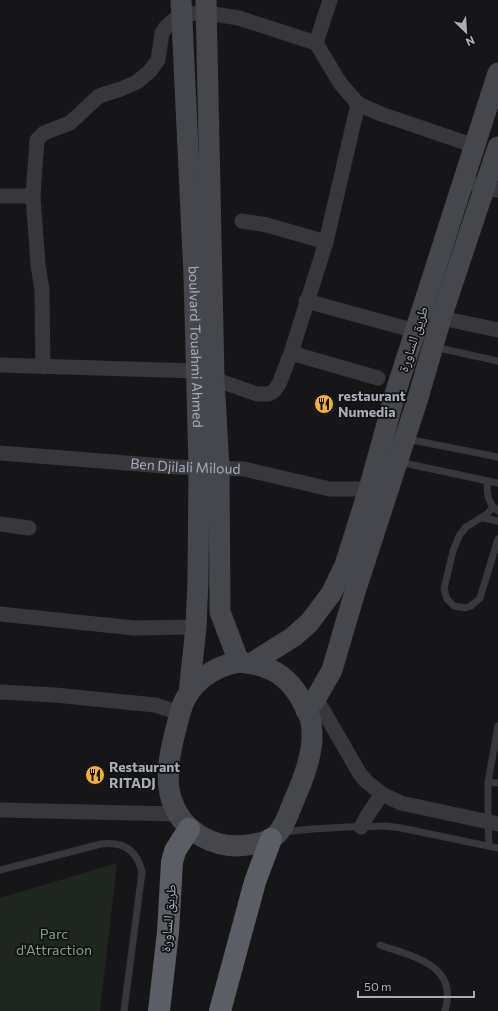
<svg xmlns="http://www.w3.org/2000/svg" width="498" height="1011" font-family="Commissioner,'Noto Naskh Arabic',sans-serif">
  <style>
    .green { fill: #1e261f }
    .lines { fill: none; stroke-linecap: round; stroke-linejoin: round }
    .service { stroke: #37383d; stroke-width: 7 }
    .minor { stroke: #37383d; stroke-width: 15 }
    .secondary { stroke: #45474d; stroke-width: 21 }
    .trunk { stroke: #5b5e65; stroke-width: 22 }
    .labels { text-anchor: middle; stroke-width: 3.5; stroke-linejoin: round; paint-order: stroke }
    .street-label { font-size: 14px; fill: #a8adb8; stroke: #111113 }
    .poi-label { font-size: 14px; font-weight: bold; fill: #a8adb8; stroke: #111113; text-anchor: start }
    .park-label { font-size: 14px; fill: #7fa381; stroke: #111113 }
  </style>
  <rect width="100%" height="100%" fill="#161618"/>
  <!-- green -->
  <path class="green" d="M 117,863 L 100,1011 L 0,1011 L 0,898 Z"/>
  <g class="lines">
    <!-- service -->
    <path class="service" d="M 434,347 L 498,361
      M 407,439 L 498,457
      M 399,462 L 498,483
      M 487,481 C 487,493 487,503 498,511
      M 493,507 L 487,514 L 466,527 L 459,536 L 453,551 L 444,589 L 447,599 L 454,606 L 465,608 L 471,606 L 480,598 L 498,539
      M 483,518 L 498,521
      M 488,782 L 498,783
      M 283,832 L 312,829 L 348,827 L 386,826 L 401,828 L 498,848
      M 489,846 L 488,822 L 488,782 L 498,726
      M 0,870 L 101,844 C 123,841 137,850 142,872 L 124,1011
      M 380,945 C 413,957 459,964 445,1011"/>
    <!-- minor -->
    <g class="minor">
      <path d="M 316,43 L 330,0"/>
      <path d="M 464,181 L 485,188 L 498,190"/>
      <path d="M 0,196 L 33,196"/>
      <path d="M 242,221 L 267,225 L 326,242"/>
      <path d="M 306,301 L 416,331"/>
      <path d="M 441,318 L 498,330"/>
      <path d="M 291,353 L 326,242 L 358,104"/>
      <path d="M 0,365 L 196,371"/>
      <path d="M 43,367 L 42,290 L 38,265 L 33,196 L 37,140 L 44,133 L 70,123 L 99,96 L 121,89 L 137,82 L 150,71 L 158,60 L 162,33 L 166,27 L 181,14 L 207,13 L 239,18 L 316,43 L 340,83 L 358,104 L 381,114 L 475,146"/>
      <path d="M 214,379 L 257,394 L 268,394 L 274,391 L 279,384 L 291,353 L 378,378"/>
      <path id="s1" d="M 0,453 L 177,467 L 244,469 L 330,489 L 369,489"/>
      <path d="M 0,524 L 29,528"/>
      <path d="M 0,614 L 134,628 L 196,627"/>
      <path d="M 0,692 L 55,695 L 155,705 L 180,713"/>
      <path d="M 316,698 L 360,774 L 366,781 L 382,794 L 401,803 L 498,824"/>
      <path d="M 0,810 L 178,814"/>
      <path d="M 361,827 L 367,816 L 382,794"/>
    </g>
    <!-- secondary -->
    <g class="secondary">
      <path id="s2" d="M 181,0 L 194,276 L 199,467 L 198,580 L 196,627 L 189,693"/>
      <path d="M 206,0 L 214,379 L 219,468 L 220,612 L 239,662"/>
      <path d="M 239,662 C 272,665 291,677 305,707 C 306,711 309,715 310,718 C 312,724 312,733 312,739 C 311,759 303,780 295,798 C 290,809 286,824 278,833 C 272,840 262,843 254,844 C 216,852 179,832 170,794 C 164,770 174,736 180,713 C 187,685 212,666 239,662 Z"/>
      <path d="M 252,663 L 293,637 L 309,623 L 331,594 L 345,565 L 369,489 L 396,391 L 498,73"/>
      <path d="M 306,710 L 316,698 L 332,670 L 354,595 L 418,398 L 441,318 L 498,147"/>
    </g>
    <!-- trunk -->
    <path class="trunk" d="M 159,1011 L 168,932 L 172,862 L 175,851 L 189,829
      M 220,1011 L 255,882 L 271,839"/>
  </g>
  <!-- icons -->
  <defs>
    <g id="restaurant-disc" transform="scale(1)"><circle r="9.5" fill="#f2b134" stroke="#111113"/><path d="M-5-6h1v4h1v-4h1v4h1v-4h1v5L-1.5 .5V6h-2V.5L-5-1ZM5-6V6H3V1.5H1.5Q1.5-4 5-6Z" fill="#111"/></g>
  </defs>
  <g fill-rule="evenodd">
    <use href="#restaurant-disc" x="324" y="404"/>
    <use href="#restaurant-disc" x="95" y="775"/>
  </g>
  <g class="labels">
    <!-- street labels -->
    <g class="street-label">
      <text transform="translate(413 339) rotate(-72)" y="5">طريق الساورة</text>
      <text dy="5" stroke="none"><textPath href="#s2" startOffset="347">boulvard Touahmi Ahmed</textPath></text>
      <text dy="5" stroke="none"><textPath href="#s1" startOffset="186">Ben Djilali Miloud</textPath></text>
      <text transform="translate(168 918) rotate(-85)" y="5">طريق الساورة</text>
    </g>
    <!-- poi labels -->
    <g class="poi-label">
      <text x="338" y="401">restaurant<tspan x="338" dy="16">Numedia</tspan></text>
      <text x="109" y="772">Restaurant<tspan x="109" dy="16">RITADJ</tspan></text>
    </g>
    <!-- park labels -->
    <g class="park-label">
      <text x="54" y="939">Parc<tspan x="54" dy="16">d'Attraction</tspan></text>
    </g>
  </g>
  <!-- north arrow -->
  <g transform="translate(466 32) rotate(155)" stroke="#111113" stroke-width="3" paint-order="stroke">
  <path d="M0-3L7 15L0 10L-7 15Z" fill="#a8adb8"/>
  <text y="-6" font-size="11" font-weight="bold" text-anchor="middle" fill="#a8adb8">N</text>
  </g>
  <!-- scale -->
  <path d="M358 991v6h116v-6" fill="none" stroke="#a8adb8" stroke-width="2"/>
  <text x="364" y="991" font-size="12" fill="#a8adb8" stroke="#111113" stroke-width="3" paint-order="stroke">50 m</text>
</svg>
